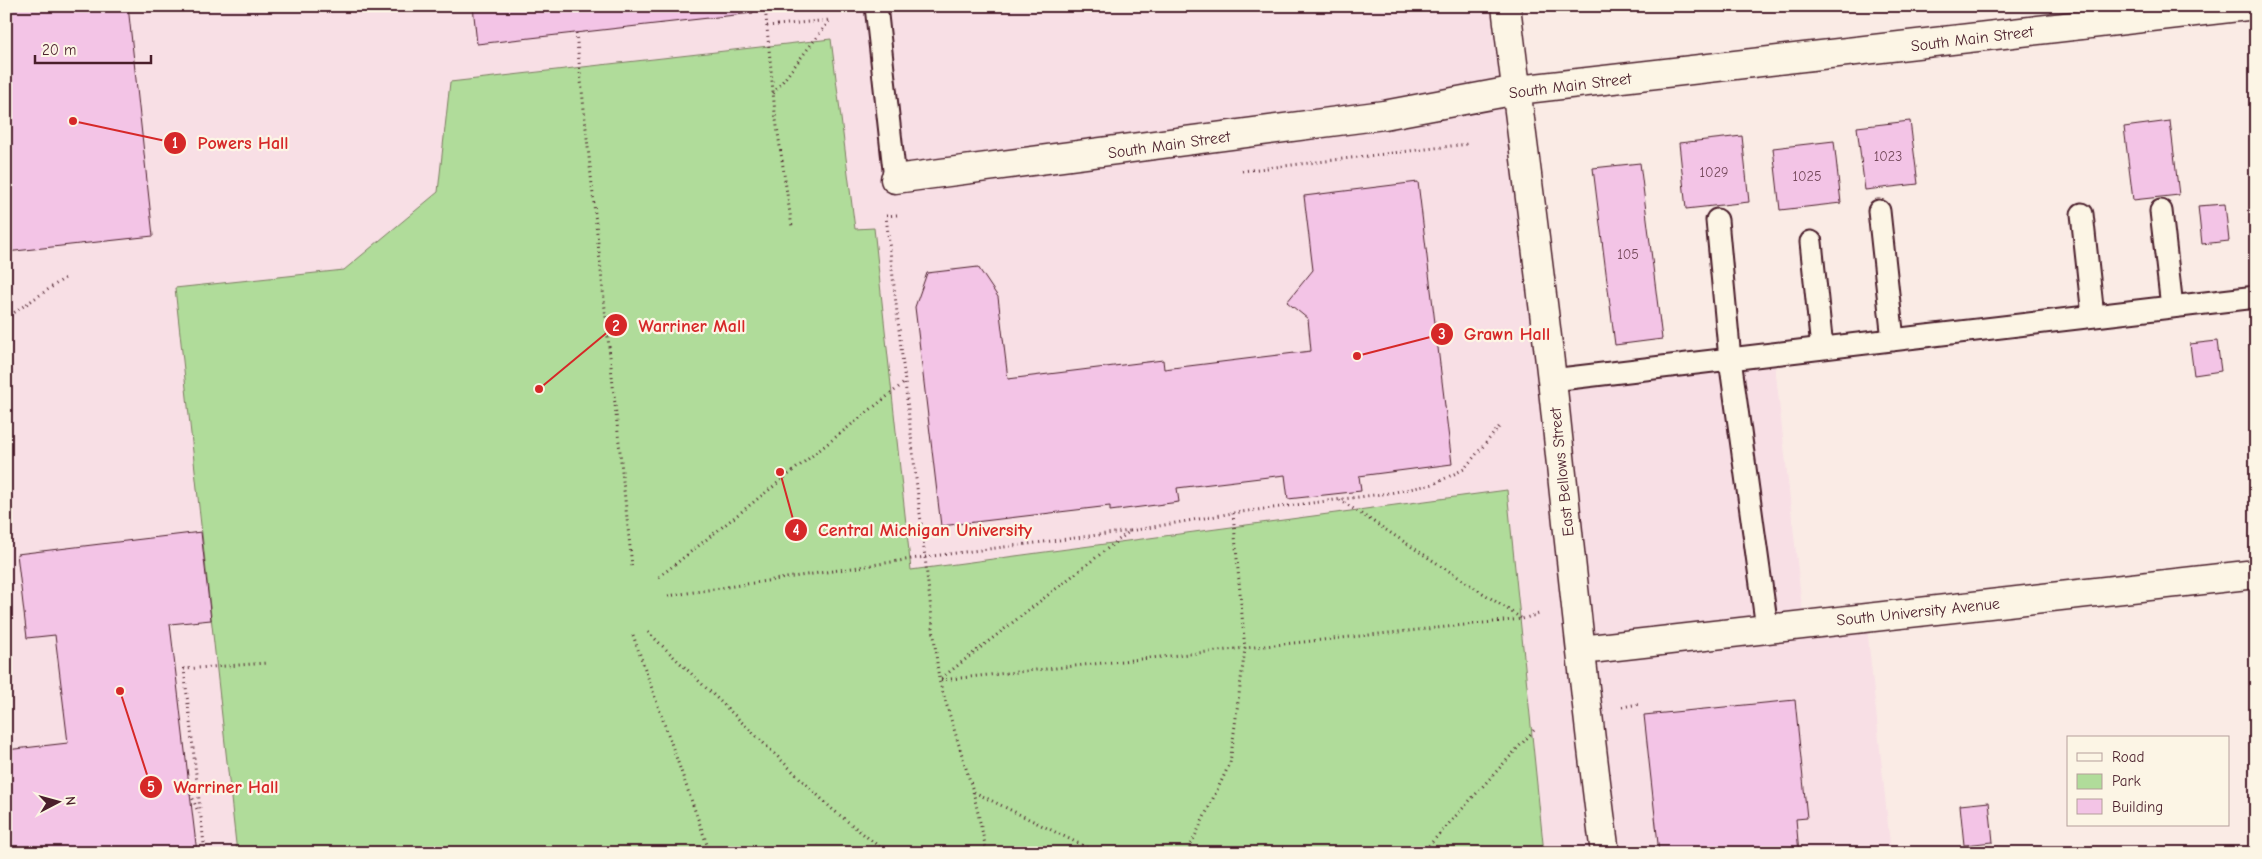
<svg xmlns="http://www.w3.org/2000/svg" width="2262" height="859" font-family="'Comic Neue',sans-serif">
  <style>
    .built { fill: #f8dfe5 }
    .green { fill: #b0dc9a; stroke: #7d7e62 }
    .building { fill: #f3c4e6; stroke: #4a1f2b }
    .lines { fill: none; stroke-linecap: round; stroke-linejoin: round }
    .service-casing { stroke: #4a1f2b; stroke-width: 25 }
    .minor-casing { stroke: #4a1f2b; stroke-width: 31 }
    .tertiary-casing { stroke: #4a1f2b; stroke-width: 31 }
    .path { stroke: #4a1f2b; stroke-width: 3; stroke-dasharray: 1 4; stroke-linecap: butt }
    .service { stroke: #fcf5e5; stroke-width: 21 }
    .minor { stroke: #fcf5e5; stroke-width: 28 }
    .tertiary { stroke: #fcf5e5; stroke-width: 28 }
    .labels { text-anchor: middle; stroke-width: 4.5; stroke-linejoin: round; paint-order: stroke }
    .number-label { font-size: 14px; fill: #74485a }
    .street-label { font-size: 16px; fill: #4a1f2b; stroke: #fcf5e5 }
    .leader { fill: none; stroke: #d62828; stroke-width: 2 }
    .callout-dot { fill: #d62828; stroke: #fcf5e5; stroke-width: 2 }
    .mark-label { font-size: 15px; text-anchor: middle; font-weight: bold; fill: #fff }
    .callout-label { font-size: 18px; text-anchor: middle; font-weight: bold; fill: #d62828; stroke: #fcf5e5; stroke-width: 4.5; stroke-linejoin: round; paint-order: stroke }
  </style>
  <rect width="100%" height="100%" fill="#faebe5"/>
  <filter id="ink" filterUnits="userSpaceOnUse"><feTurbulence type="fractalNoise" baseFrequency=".02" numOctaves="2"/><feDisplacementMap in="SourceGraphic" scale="10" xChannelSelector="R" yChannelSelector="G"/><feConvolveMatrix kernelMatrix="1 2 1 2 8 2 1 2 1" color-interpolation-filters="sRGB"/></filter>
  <g filter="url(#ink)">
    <!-- built -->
    <path class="built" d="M 6,6 L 1503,6 L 1592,853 L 6,853 Z
      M 1774,357 L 1804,624 L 1866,617 L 1891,853 L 1605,853 L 1552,382 Z"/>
    <!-- green -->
    <path class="green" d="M 831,39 L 855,229 L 874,228 L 911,570 L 1507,490 L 1544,853 L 237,853 L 175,288 L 344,270 L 438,192 L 450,82 Z"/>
    <!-- building -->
    <path class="building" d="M 6,6 L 128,6 L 153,236 L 6,252 Z
      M 473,6 L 752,6 L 753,13 L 477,44 Z
      M 1910,121 L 1918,184 L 1865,190 L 1857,127 Z
      M 2170,121 L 2179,195 L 2133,200 L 2124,127 Z
      M 1742,136 L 1749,202 L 1686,209 L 1679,143 Z
      M 1834,141 L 1841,203 L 1780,210 L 1773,148 Z
      M 1640,163 L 1662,339 L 1615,345 L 1593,168 Z
      M 1418,182 L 1452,464 L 1359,476 L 1361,491 L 1288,499 L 1285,475 L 1177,488 L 1179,502 L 1110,511 L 1110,506 L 941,526 L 915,307 L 927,273 L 978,267 L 998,297 L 1008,379 L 1163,360 L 1164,369 L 1311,351 L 1308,319 L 1287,302 L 1313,270 L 1304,196 Z
      M 2225,204 L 2229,241 L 2202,244 L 2198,206 Z
      M 2217,341 L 2221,371 L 2194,375 L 2190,344 Z
      M 201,532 L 211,620 L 170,624 L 197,853 L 6,853 L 6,750 L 68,743 L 55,635 L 27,638 L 17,554 Z
      M 1795,700 L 1807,818 L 1796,819 L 1799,853 L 1659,853 L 1644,715 Z
      M 1989,802 L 1993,842 L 1964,845 L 1960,805 Z"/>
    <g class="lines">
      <!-- service casing -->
      <g class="service-casing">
        <path id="service" d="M 876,6 L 895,179
          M 1879,211 L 1893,340
          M 2161,211 L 2172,307
          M 2082,214 L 2093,316
          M 1717,220 L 1730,359 L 1767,628
          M 1811,242 L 1822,348
          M 1552,380 L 2256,297"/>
      </g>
      <!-- minor casing -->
      <g class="minor-casing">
        <path id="minor" d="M 895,179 L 1384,115 L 1517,90
          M 1581,650 L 2256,574"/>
      </g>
      <!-- tertiary casing -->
      <g class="tertiary-casing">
        <path id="tertiary" d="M 1506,6 C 1521,131 1538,256 1552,380 C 1569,538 1584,696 1605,853
          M 1517,90 L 2247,6"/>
      </g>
      <!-- path -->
      <path class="path" d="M 765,6 L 775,113 L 792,227
        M 767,26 L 830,20 L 773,94
        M 576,33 L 632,566
        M 1242,171 L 1468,144
        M 897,215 L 886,216 L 939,680 L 973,791 L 987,853
        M 6,318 L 65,278
        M 1340,500 L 1521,618
        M 1130,531 L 1233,513 L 1390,493 L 1434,484 L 1464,469 L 1500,426
        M 659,577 L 904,383
        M 668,596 L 925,557 L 1130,531 L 939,680
        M 648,632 L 832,809 L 887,853
        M 633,635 L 710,853
        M 941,680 L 1522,619 L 1539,614
        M 1622,707 L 1639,704
        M 974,792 L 1098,853
        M 191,794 L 200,817
        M 205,853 L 184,669 L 267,663
        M 1187,853 L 1230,763 L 1245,649 L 1233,513
        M 1422,853 L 1536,728"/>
      <!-- service -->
      <use href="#service" class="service"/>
      <!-- minor -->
      <use href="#minor" class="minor"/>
      <!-- tertiary -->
      <use href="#tertiary" class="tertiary"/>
    </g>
  </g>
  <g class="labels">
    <!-- number labels -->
    <g class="number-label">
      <text x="1888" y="161">1023</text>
      <text x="1714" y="177">1029</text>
      <text x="1807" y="181">1025</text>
      <text x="1628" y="259">105</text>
    </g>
    <!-- street labels -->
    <g class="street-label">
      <text transform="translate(1972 38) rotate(-7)" y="6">South Main Street</text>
      <text transform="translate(1570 85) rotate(-7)" y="6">South Main Street</text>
      <text transform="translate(1169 144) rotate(-8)" y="6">South Main Street</text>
      <text transform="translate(1561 472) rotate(-96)" y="6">East Bellows Street</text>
      <text transform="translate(1918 611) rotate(-6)" y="6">South University Avenue</text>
    </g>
  </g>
  <!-- callouts -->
  <path class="leader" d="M73 121L175 143M539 389L616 325M1357 356L1442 334M780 472L796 530M120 691L151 787"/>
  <g class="callout-dot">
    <circle cx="73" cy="121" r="5"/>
    <circle cx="539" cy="389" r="5"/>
    <circle cx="1357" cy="356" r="5"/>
    <circle cx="780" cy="472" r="5"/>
    <circle cx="120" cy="691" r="5"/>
    <circle cx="175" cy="143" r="12"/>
    <circle cx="616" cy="325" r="12"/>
    <circle cx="1442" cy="334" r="12"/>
    <circle cx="796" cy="530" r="12"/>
    <circle cx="151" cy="787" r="12"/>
  </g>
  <g class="mark-label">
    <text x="175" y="148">1</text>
    <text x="616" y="331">2</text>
    <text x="1442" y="339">3</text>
    <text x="796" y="535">4</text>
    <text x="151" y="792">5</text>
  </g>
  <g class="callout-label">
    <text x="243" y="149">Powers Hall</text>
    <text x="692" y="332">Warriner Mall</text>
    <text x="1507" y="340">Grawn Hall</text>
    <text x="925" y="536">Central Michigan University</text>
    <text x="226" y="793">Warriner Hall</text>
  </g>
  <!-- margin -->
  <rect width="2262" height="859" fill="none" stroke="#fcf5e5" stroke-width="25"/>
  <rect x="12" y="12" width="2237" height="834" fill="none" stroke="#4a1f2b" stroke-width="2" filter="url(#ink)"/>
  <!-- legend -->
  <rect x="2067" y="736" width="162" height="90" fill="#fcf5e5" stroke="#b59f9b"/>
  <rect x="2077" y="753" width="25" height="8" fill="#fcf5e5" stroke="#b59f9b"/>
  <text x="2112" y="762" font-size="15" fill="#4a1f2b">Road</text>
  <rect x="2077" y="774" width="25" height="15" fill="#b0dc9a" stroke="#b59f9b"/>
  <text x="2112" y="786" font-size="15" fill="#4a1f2b">Park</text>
  <rect x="2077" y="799" width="25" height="15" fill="#f3c4e6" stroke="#b59f9b"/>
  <text x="2112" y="812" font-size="15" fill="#4a1f2b">Building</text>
  <!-- north arrow -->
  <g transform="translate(58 802) rotate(84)" stroke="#fcf5e5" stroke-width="4" paint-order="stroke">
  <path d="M0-4L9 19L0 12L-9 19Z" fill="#4a1f2b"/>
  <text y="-8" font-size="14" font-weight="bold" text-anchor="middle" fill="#4a1f2b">N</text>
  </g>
  <!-- scale -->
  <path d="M35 55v8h116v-8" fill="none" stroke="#4a1f2b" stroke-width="2.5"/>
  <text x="42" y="55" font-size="15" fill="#4a1f2b" stroke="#fcf5e5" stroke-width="4" paint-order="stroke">20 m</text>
</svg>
